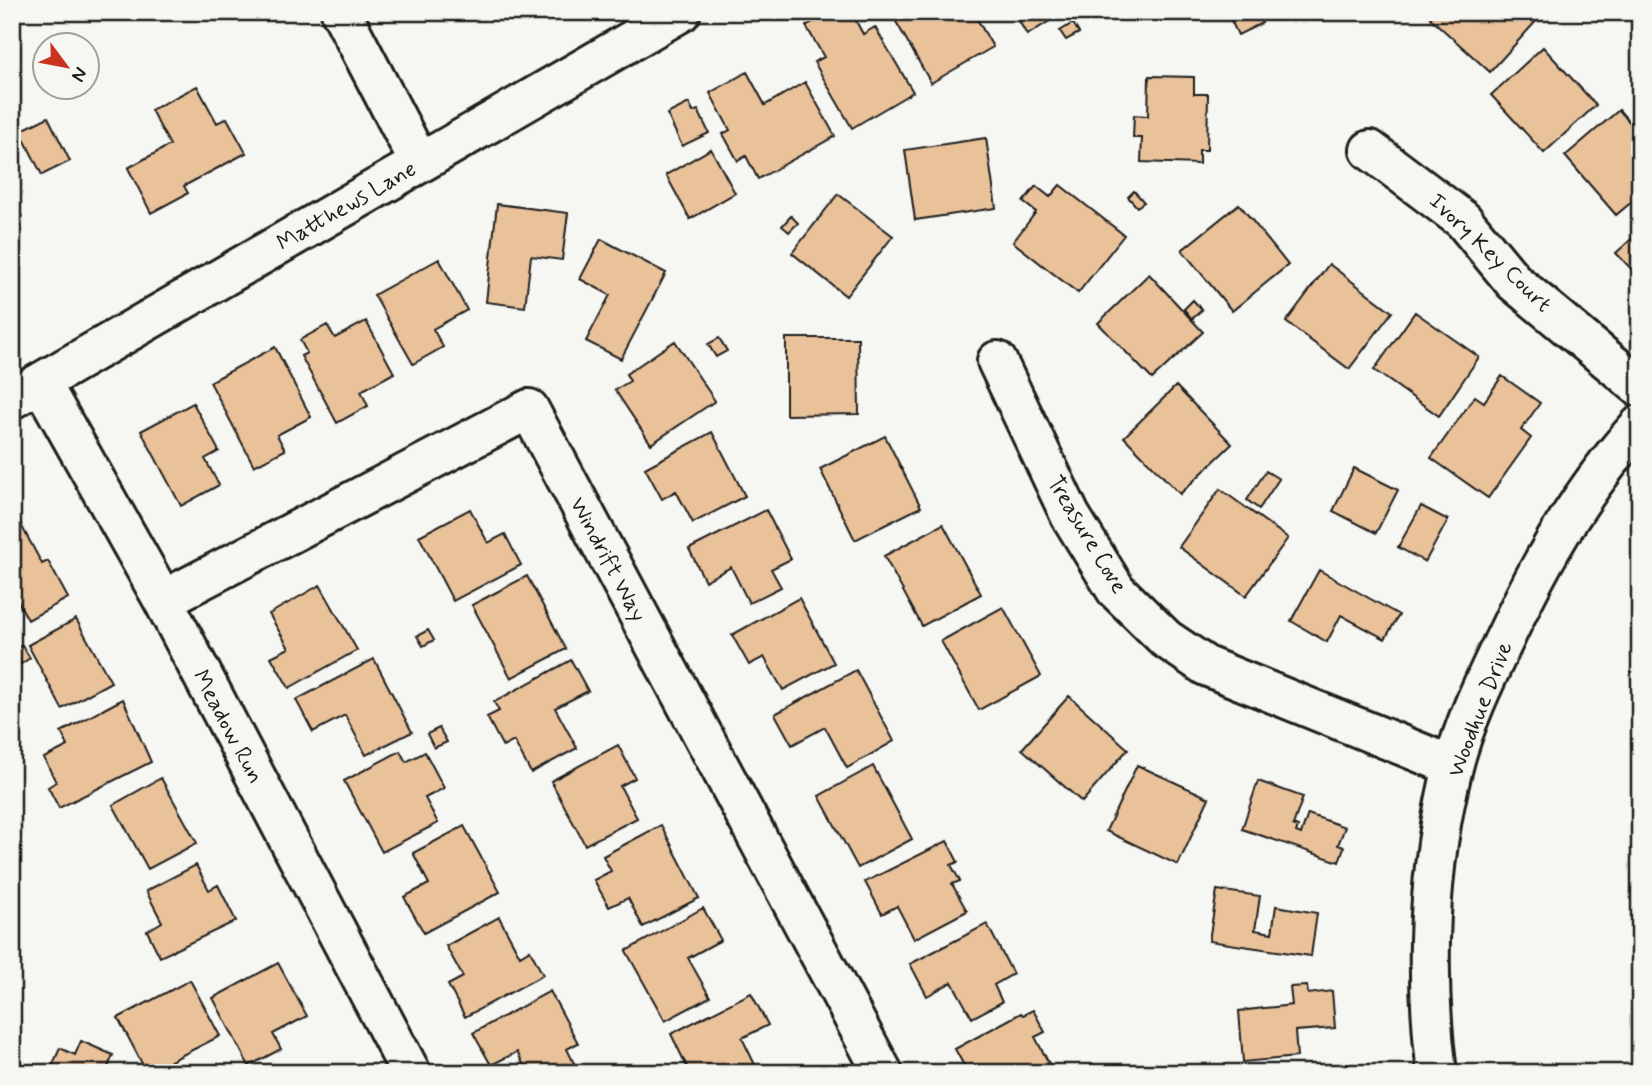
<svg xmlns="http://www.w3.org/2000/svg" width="1652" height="1085" font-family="Mynerve,sans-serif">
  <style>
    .building { fill: #eac29a; stroke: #1c1c1c; stroke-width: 2 }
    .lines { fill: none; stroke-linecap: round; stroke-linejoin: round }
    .minor-casing { stroke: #1c1c1c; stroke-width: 44 }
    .minor { stroke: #f6f6f2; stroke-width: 38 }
    .labels { text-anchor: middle; stroke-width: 5; stroke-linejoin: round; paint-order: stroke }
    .street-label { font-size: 23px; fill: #1c1c1c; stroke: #f6f6f2 }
  </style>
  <rect width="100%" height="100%" fill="#f6f6f2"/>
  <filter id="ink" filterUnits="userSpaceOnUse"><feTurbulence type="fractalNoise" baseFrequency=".0143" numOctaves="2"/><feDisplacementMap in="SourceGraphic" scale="14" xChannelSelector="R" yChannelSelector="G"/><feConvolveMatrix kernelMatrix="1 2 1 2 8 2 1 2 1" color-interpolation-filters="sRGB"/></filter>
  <g filter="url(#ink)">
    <!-- building -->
    <path class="building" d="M 829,12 L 851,12 L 863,34 L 875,27 L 913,92 L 852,128 L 814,62 L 824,57 L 806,26 Z
      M 903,12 L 973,12 L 993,47 L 931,83 L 894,18 Z
      M 1014,12 L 1064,12 L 1027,35 Z
      M 1227,12 L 1257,12 L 1262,23 L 1238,35 Z
      M 1435,12 L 1530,12 L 1538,19 L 1490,72 L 1430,18 Z
      M 1073,23 L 1079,33 L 1066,40 L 1060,31 Z
      M 1543,47 L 1596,105 L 1544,153 L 1491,95 Z
      M 747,72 L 765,105 L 805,82 L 835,136 L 758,179 L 746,156 L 738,161 L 723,134 L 730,130 L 710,93 Z
      M 1149,76 L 1194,77 L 1194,94 L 1208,94 L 1207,150 L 1199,150 L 1199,164 L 1141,162 L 1142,138 L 1133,138 L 1134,115 L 1148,116 Z
      M 197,86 L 217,123 L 227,118 L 246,153 L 184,186 L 188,193 L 151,213 L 128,168 L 170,145 L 151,110 Z
      M 689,103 L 693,112 L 698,110 L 709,133 L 682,146 L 667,114 Z
      M 1619,110 L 1640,134 L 1640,195 L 1616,215 L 1565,156 Z
      M 48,117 L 70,161 L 42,175 L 20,131 Z
      M 986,138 L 996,208 L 915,220 L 905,150 Z
      M 711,149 L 735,193 L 690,219 L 666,175 Z
      M 1060,185 L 1124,235 L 1078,293 L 1013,242 L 1036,212 L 1023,202 L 1036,186 L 1050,197 Z
      M 1134,191 L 1144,202 L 1137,207 L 1128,197 Z
      M 838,194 L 893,236 L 846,296 L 792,253 Z
      M 12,200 L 22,217 L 12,223 Z
      M 497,204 L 568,213 L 562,260 L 531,256 L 525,307 L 486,302 Z
      M 1239,204 L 1288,265 L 1232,311 L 1182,250 Z
      M 791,216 L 798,223 L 789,232 L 782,226 Z
      M 1640,231 L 1640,278 L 1616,253 Z
      M 601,239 L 666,273 L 621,359 L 586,341 L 610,295 L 580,279 Z
      M 439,259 L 467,310 L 433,329 L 443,347 L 413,364 L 374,295 Z
      M 1329,264 L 1392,312 L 1349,369 L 1286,322 Z
      M 1149,274 L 1203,332 L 1152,379 L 1098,323 Z
      M 1193,300 L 1202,310 L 1192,319 L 1184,309 Z
      M 1415,312 L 1479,357 L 1439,416 L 1374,370 Z
      M 366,321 L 394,373 L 361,391 L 368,406 L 337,423 L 301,356 L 307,353 L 300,340 L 327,325 L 335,338 Z
      M 719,338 L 727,351 L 716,357 L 708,344 Z
      M 786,338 L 858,338 L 859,414 L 786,415 Z
      M 675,341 L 715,401 L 651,444 L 615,390 L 630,381 L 626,374 Z
      M 275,347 L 311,417 L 277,435 L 285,450 L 254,466 L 210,382 Z
      M 1502,376 L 1540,403 L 1521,430 L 1531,438 L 1488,498 L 1431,458 L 1475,396 L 1484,402 Z
      M 1176,386 L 1232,444 L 1180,494 L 1124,437 Z
      M 193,403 L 219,451 L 205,459 L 219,485 L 181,506 L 141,431 Z
      M 712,432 L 745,496 L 693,523 L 676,491 L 662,499 L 645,468 Z
      M 885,436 L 921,507 L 855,540 L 820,469 Z
      M 1354,468 L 1398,490 L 1376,533 L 1333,511 Z
      M 1266,471 L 1279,479 L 1259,509 L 1247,500 Z
      M 1220,489 L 1288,538 L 1246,596 L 1179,547 Z
      M 1421,506 L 1448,520 L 1425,562 L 1398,547 Z
      M 12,508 L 42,564 L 48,561 L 68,598 L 28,620 L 12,590 Z
      M 470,509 L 488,543 L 505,534 L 521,565 L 453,601 L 419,536 Z
      M 766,510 L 791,559 L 771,569 L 781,587 L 749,603 L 731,567 L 705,581 L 689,549 Z
      M 943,524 L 981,594 L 922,626 L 884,556 Z
      M 1319,570 L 1399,615 L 1385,639 L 1341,615 L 1327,642 L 1291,621 Z
      M 527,576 L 566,649 L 511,678 L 472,605 Z
      M 320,585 L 357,650 L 289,688 L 271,657 L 289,648 L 269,614 Z
      M 799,598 L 834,663 L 783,690 L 764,657 L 749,665 L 732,635 Z
      M 1003,607 L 1041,676 L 979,710 L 941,641 Z
      M 76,619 L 111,682 L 62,709 L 28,645 Z
      M 428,630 L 434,640 L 423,646 L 417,636 Z
      M 22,645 L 30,658 L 15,668 L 12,651 Z
      M 374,659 L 412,732 L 366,755 L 345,715 L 313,732 L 296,700 Z
      M 571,660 L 588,691 L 555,708 L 577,748 L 531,773 L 514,741 L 503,747 L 487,717 L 499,711 L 494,702 Z
      M 856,670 L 894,741 L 847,768 L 825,727 L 792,745 L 775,714 Z
      M 1069,696 L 1128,749 L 1082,802 L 1022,749 Z
      M 123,699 L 151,762 L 59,808 L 48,787 L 56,782 L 44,758 L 68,746 L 61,732 Z
      M 439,728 L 447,742 L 434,748 L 427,734 Z
      M 618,745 L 635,778 L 620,786 L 637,818 L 585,845 L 551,781 Z
      M 400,751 L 406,762 L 425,752 L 444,788 L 425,798 L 438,823 L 382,852 L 344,781 Z
      M 1137,765 L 1209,798 L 1178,865 L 1106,831 Z
      M 873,766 L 912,839 L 858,868 L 819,796 Z
      M 161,778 L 197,843 L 148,869 L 113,805 Z
      M 1258,781 L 1303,797 L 1293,825 L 1298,827 L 1296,832 L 1301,834 L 1308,814 L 1345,827 L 1338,845 L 1344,847 L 1339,862 L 1242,829 Z
      M 661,825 L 699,898 L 643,927 L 628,898 L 609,907 L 594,880 L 611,871 L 603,856 Z
      M 464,826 L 500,892 L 424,933 L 404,897 L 429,884 L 413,853 Z
      M 947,841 L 958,862 L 951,865 L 960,881 L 952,884 L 967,911 L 914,939 L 897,906 L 882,914 L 865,882 Z
      M 196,865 L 209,890 L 218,885 L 236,921 L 160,957 L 147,931 L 162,922 L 146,891 Z
      M 1217,890 L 1260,896 L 1255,930 L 1272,933 L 1276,906 L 1317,913 L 1311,956 L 1209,941 Z
      M 703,908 L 721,940 L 688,958 L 710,997 L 665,1021 L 626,951 Z
      M 499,917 L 520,956 L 530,950 L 543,975 L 465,1017 L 448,985 L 463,977 L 446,946 Z
      M 987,924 L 1013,974 L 994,985 L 1002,1002 L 972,1018 L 952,982 L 927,996 L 910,964 Z
      M 278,963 L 307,1016 L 273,1034 L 281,1049 L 249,1066 L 213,998 Z
      M 190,980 L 220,1036 L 147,1073 L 118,1018 Z
      M 1307,986 L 1308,994 L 1332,991 L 1335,1028 L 1295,1031 L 1297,1057 L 1243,1062 L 1239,1011 L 1292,1005 L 1290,987 Z
      M 550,991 L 578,1043 L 567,1049 L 576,1067 L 565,1073 L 528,1073 L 517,1052 L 491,1065 L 473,1033 Z
      M 751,993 L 768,1025 L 742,1038 L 759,1073 L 690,1073 L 671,1034 Z
      M 1033,1010 L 1045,1032 L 1035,1037 L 1054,1073 L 968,1073 L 955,1049 L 1021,1013 L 1023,1015 Z
      M 81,1041 L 113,1055 L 108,1067 L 120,1073 L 49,1073 L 60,1048 L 75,1055 Z"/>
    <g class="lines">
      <!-- minor casing -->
      <g class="minor-casing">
        <path id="minor" d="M 341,12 L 419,162
          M 1370,150 L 1463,220 L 1514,282 L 1640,387
          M 997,361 L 1070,515 L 1116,590 L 1166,639 L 1206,666 L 1453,766
          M 41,383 L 163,600 L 411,1073
          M 12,399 L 681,12
          M 163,600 L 529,409 L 883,1073
          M 1437,1073 C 1424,972 1428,866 1453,767 C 1466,715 1493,664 1516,615 C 1549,546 1588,482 1640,425"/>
      </g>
      <!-- minor -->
      <use href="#minor" class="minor"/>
    </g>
  </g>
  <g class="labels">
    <!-- street labels -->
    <g class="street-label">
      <text transform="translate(346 205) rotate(-30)" y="8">Matthews Lane</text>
      <text transform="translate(1491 252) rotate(44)" y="8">Ivory Key Court</text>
      <text transform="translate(1088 534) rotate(59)" y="8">Treasure Cove</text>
      <text transform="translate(609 559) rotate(62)" y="8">Windrift Way</text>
      <text transform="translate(1479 709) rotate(-69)" y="8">Woodhue Drive</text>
      <text transform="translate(229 726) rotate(62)" y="8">Meadow Run</text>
    </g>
  </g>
  <!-- margin -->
  <rect width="1652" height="1085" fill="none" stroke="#f6f6f2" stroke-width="42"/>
  <rect x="21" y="21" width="1610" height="1043" fill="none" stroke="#1c1c1c" stroke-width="2.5" filter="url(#ink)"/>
  <!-- north arrow -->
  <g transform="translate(66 66) rotate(122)"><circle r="33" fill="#f6f6f2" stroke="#9f9f9c" stroke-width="2"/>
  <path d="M0-5L12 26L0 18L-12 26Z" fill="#c8321e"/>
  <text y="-10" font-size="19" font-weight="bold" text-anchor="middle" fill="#1c1c1c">N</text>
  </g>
</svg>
